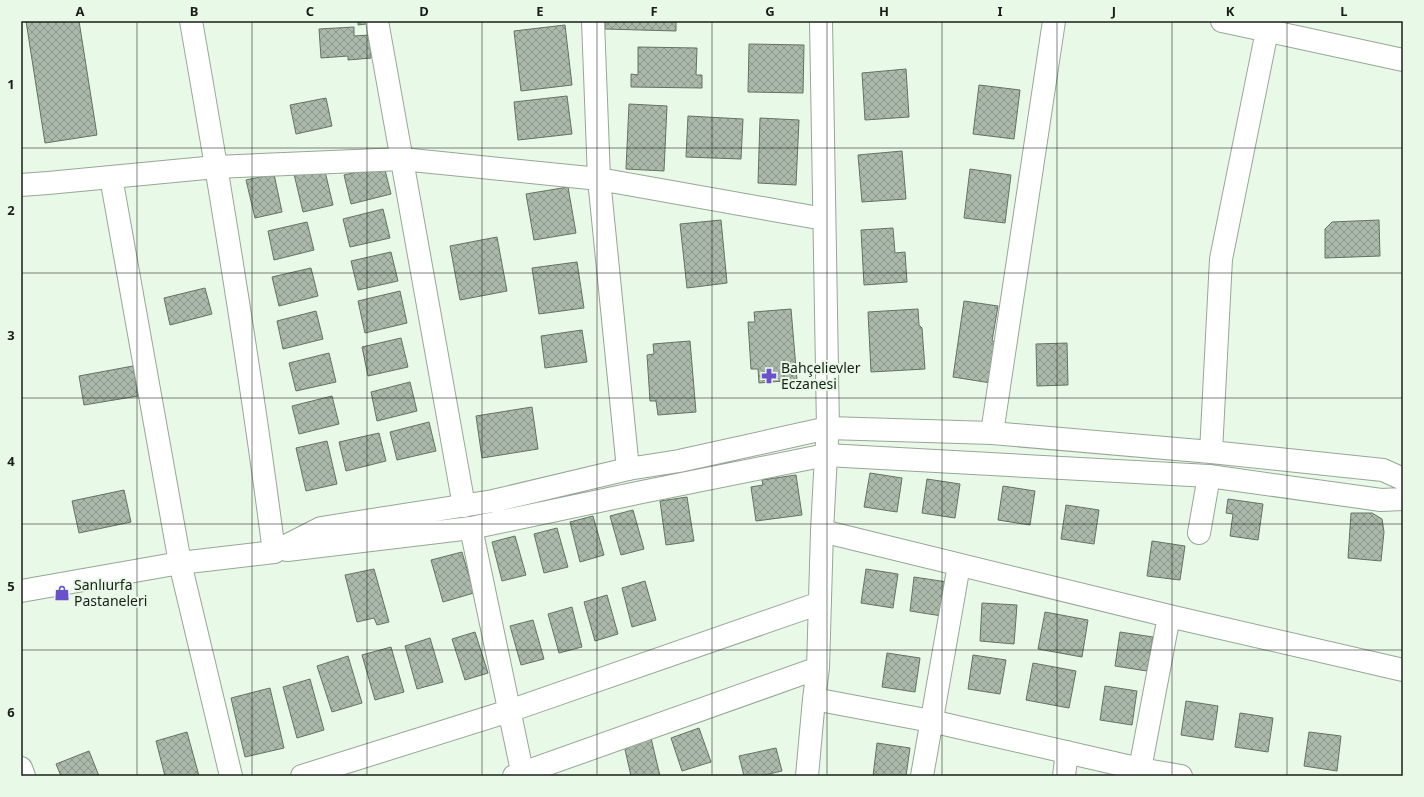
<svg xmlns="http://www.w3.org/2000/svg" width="1424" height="797" font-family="'Noto Sans',sans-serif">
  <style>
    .building { fill: url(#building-cross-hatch); stroke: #647264 }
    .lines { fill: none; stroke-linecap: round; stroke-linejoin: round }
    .minor-casing { stroke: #97a696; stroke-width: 24 }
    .tertiary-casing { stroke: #97a696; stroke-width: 24 }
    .minor { stroke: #fff; stroke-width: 22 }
    .tertiary { stroke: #fff; stroke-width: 22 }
    .grid { fill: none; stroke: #181e18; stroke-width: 1; stroke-opacity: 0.55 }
    .labels { text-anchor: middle; stroke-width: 4; stroke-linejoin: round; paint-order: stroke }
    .poi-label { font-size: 14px; fill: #181e18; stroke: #e9f9e8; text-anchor: start }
    .neatline { fill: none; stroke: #181e18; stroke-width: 1.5 }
    .grid-label { font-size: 13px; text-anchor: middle; font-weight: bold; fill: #181e18 }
  </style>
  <defs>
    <pattern id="building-cross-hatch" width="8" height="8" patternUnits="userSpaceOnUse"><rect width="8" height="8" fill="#aab9a9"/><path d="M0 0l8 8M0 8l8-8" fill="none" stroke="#899689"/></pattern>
  </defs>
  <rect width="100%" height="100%" fill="#e9f9e8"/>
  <!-- building -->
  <path class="building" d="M 26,21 L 79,21 L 97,135 L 45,143 Z
    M 358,21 L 366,21 L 366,24 L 358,25 Z
    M 605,21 L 676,21 L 676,31 L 605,29 Z
    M 565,25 L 572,85 L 521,91 L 514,31 Z
    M 354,27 L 354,36 L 370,35 L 371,58 L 348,60 L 348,56 L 321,58 L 319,29 Z
    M 749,44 L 804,45 L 803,93 L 748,92 Z
    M 638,47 L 697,48 L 696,75 L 702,75 L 702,88 L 631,87 L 631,74 L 638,75 Z
    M 906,69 L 909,117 L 865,120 L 862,73 Z
    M 979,85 L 1020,90 L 1014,139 L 973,134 Z
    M 567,96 L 572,134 L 518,140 L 514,102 Z
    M 326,98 L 332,126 L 296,134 L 290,105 Z
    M 629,104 L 667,106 L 664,171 L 626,169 Z
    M 688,116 L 743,119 L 741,159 L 686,157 Z
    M 760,118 L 799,120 L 796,185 L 758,183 Z
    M 902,151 L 906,199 L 862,202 L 858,155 Z
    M 384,166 L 391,194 L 351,204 L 344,175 Z
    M 324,167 L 333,205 L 303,212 L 294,174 Z
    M 970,169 L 1011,175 L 1005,223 L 964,218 Z
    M 274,174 L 282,212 L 255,218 L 246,180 Z
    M 568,187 L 576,233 L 534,240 L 526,194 Z
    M 383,209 L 390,238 L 350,247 L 343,219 Z
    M 721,220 L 727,283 L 687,288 L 680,224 Z
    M 1379,220 L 1380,256 L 1325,258 L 1325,229 L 1332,222 Z
    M 307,222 L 314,250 L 274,260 L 268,231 Z
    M 893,228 L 895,253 L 905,252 L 907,282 L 864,285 L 861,230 Z
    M 497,237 L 507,291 L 460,300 L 450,246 Z
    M 391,252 L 398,281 L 358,290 L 351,261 Z
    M 577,262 L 584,308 L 539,314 L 532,268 Z
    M 311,268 L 318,296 L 279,306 L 272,277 Z
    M 205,288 L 212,314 L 170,325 L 164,298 Z
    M 400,291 L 407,323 L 365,333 L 358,301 Z
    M 964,301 L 998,306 L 992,341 L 997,342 L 991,383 L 953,377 Z
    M 791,309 L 797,380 L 759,383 L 758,369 L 751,369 L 748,322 L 755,322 L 754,312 Z
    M 918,309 L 919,325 L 922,328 L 925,369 L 871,372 L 868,312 Z
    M 316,311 L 323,339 L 283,349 L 277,321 Z
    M 582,330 L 587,362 L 545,368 L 541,336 Z
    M 401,338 L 408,367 L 368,376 L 362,347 Z
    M 690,341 L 696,412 L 658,415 L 656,401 L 650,401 L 647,355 L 654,354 L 653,344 Z
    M 1067,343 L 1068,385 L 1037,386 L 1036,344 Z
    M 329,353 L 336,382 L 296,391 L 289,363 Z
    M 133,366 L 138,396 L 84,405 L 79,376 Z
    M 410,382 L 417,411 L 377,421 L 371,392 Z
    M 332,396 L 339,424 L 299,434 L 292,406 Z
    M 532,407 L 538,449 L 482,458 L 476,416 Z
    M 429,422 L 436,451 L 397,460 L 390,432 Z
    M 379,433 L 386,461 L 346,471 L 339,442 Z
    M 327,441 L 337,484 L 306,491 L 296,448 Z
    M 870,473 L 902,478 L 897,512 L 864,507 Z
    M 796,475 L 802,515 L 756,521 L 751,487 L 763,485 L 762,480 Z
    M 927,479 L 960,484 L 955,518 L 922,513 Z
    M 1003,486 L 1035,491 L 1030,525 L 998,520 Z
    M 124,490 L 131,522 L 79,533 L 72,501 Z
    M 687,497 L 694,541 L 666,545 L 660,501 Z
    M 1228,499 L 1263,504 L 1258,540 L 1230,536 L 1233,514 L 1226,513 Z
    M 1066,505 L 1099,510 L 1094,544 L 1061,539 Z
    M 633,510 L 644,549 L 621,555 L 610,516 Z
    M 1351,513 L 1372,513 L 1382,519 L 1384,532 L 1381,561 L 1348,558 Z
    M 593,516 L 604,555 L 580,562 L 570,522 Z
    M 557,528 L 568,567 L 544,573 L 534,534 Z
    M 515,536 L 526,575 L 502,581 L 492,542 Z
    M 1152,541 L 1185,546 L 1180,580 L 1147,576 Z
    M 462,552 L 474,593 L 443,602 L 431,560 Z
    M 374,569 L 389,622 L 377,625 L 374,618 L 357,622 L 345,575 Z
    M 866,569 L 898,574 L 893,608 L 861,603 Z
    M 914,577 L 947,582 L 942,616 L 910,611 Z
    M 645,581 L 656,620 L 632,627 L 622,588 Z
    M 607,595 L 618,634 L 595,641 L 584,602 Z
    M 982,603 L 1017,605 L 1014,644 L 980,641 Z
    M 572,607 L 582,647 L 559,653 L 548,614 Z
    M 1045,612 L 1088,620 L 1082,657 L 1038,649 Z
    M 533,620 L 544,659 L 521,665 L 510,626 Z
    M 475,632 L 488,673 L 465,680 L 452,639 Z
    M 1120,632 L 1153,637 L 1147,671 L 1115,666 Z
    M 430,638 L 443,682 L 417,689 L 405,646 Z
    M 391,647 L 404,692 L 375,700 L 362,655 Z
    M 887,653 L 920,658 L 915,692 L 882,687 Z
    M 973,655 L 1006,660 L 1000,694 L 968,689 Z
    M 348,656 L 362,703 L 332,712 L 317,666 Z
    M 1033,663 L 1076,671 L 1069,708 L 1026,700 Z
    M 310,679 L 324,730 L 297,738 L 283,687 Z
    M 1105,686 L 1137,691 L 1132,725 L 1100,720 Z
    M 270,688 L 284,748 L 245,757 L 231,698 Z
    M 1186,701 L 1218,706 L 1213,740 L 1181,735 Z
    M 1240,713 L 1273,718 L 1268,752 L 1235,747 Z
    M 699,728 L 711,762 L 682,771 L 671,738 Z
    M 187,732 L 199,776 L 165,776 L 156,741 Z
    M 1309,732 L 1341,736 L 1337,771 L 1304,766 Z
    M 651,738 L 660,776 L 631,776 L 624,745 Z
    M 877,743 L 910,748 L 906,776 L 873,776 Z
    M 776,748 L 782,771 L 760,776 L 744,776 L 739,756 Z
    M 89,751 L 99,776 L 61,776 L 56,764 Z"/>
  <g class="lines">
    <!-- minor casing -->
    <g class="minor-casing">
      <path id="minor" d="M 377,21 L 464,506
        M 593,21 L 599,179 L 628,469
        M 1222,21 L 1403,60
        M 111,177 L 180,563 L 231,776
        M 21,185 L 48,183 L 216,167 L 402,159 L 599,179 L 824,219
        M 992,433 L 1054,21
        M 1211,452 L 1221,259 L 1269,21
        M 471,528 L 523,776
        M 822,531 L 1169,616 L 1140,769 L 1181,776
        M 1199,533 L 1209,476
        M 21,591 L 180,563 L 274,552 C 251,374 222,197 191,21
        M 1169,616 L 1403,670
        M 814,699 L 931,721 L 1140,769 L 1139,776
        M 21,768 L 24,776
        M 302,776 L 509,711 L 820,603
        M 514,776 L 818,668
        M 807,776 L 814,699 L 818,668 L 822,531 L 826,455 L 828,428 L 821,21
        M 922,776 L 959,565
        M 1064,776 L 1067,752"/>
    </g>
    <!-- tertiary casing -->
    <g class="tertiary-casing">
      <path id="tertiary" d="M 287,550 L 471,528 L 642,492 L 826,455 L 1209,476 L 1381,500 L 1403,499
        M 274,552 L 321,528 L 493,501 L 628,469 L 679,461 L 828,428 L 992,433 L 1211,452 L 1383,470 L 1403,479"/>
    </g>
    <!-- minor -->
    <use href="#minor" class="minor"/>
    <!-- tertiary -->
    <use href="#tertiary" class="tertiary"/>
  </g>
  <!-- grid -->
  <path class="grid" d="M 137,21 L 137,776M 252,21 L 252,776M 367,21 L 367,776M 482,21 L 482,776M 597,21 L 597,776M 712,21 L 712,776M 827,21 L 827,776M 942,21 L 942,776M 1057,21 L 1057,776M 1172,21 L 1172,776M 1287,21 L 1287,776M 21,148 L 1403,148M 21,273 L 1403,273M 21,398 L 1403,398M 21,524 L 1403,524M 21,650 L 1403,650"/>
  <!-- icons -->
  <defs>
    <g id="pharmacy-bare" transform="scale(1.2)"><path d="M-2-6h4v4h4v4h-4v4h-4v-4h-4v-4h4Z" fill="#6a50ca" stroke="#e9f9e8" stroke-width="2.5" paint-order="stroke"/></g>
    <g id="shop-bare" transform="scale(1.2)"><path d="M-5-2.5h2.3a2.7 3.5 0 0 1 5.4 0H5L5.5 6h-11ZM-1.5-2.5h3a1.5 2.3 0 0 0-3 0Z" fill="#6a50ca" stroke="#e9f9e8" stroke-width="2.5" paint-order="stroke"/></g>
  </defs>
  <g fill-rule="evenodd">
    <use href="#pharmacy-bare" x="769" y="376"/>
    <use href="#shop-bare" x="62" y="593"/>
  </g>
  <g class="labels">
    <!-- poi labels -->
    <g class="poi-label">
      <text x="781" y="373">Bahçelievler<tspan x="781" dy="16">Eczanesi</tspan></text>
      <text x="74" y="590">Sanlıurfa<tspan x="74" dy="16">Pastaneleri</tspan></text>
    </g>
  </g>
  <!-- border -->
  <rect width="1424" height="797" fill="none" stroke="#e9f9e8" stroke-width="44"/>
  <rect x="22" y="22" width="1380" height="753" class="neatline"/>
  <g class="grid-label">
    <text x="80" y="16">A</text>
    <text x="194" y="16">B</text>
    <text x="310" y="16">C</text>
    <text x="424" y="16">D</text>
    <text x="540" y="16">E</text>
    <text x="654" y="16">F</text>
    <text x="770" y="16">G</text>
    <text x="884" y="16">H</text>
    <text x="1000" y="16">I</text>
    <text x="1114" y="16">J</text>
    <text x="1230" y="16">K</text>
    <text x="1344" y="16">L</text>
    <text x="11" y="89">1</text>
    <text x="11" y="215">2</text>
    <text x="11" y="340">3</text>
    <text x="11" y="466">4</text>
    <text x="11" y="591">5</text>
    <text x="11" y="717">6</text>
  </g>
</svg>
